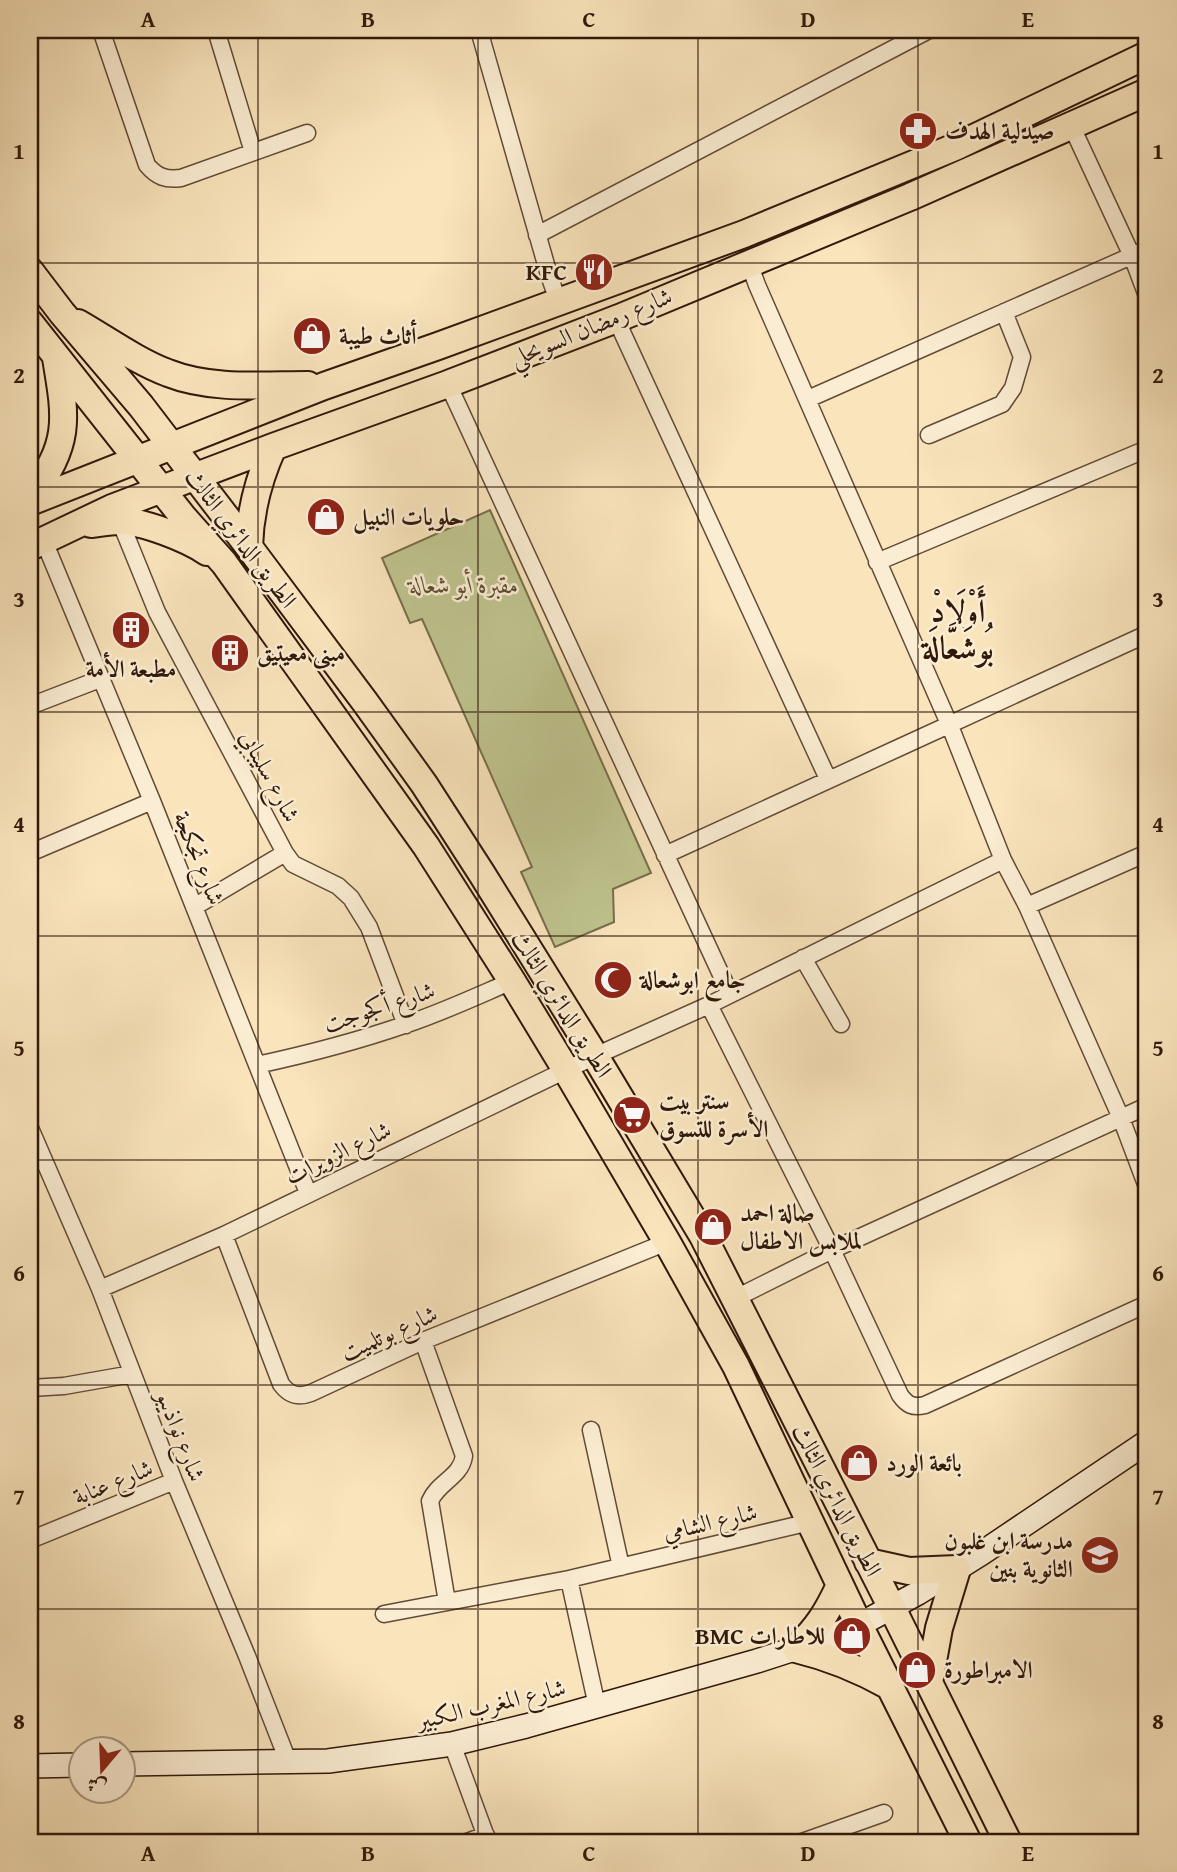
<svg xmlns="http://www.w3.org/2000/svg" width="1177" height="1872" font-family="'Gentium Book Plus',Amiri,serif">
  <style>
    .green { fill: #bfc48f; stroke: #786e4c; stroke-width: 2 }
    .lines { fill: none; stroke-linecap: round; stroke-linejoin: round }
    .street-casing { stroke: #624b36; stroke-width: 19 }
    .secondary-casing { stroke: #30180a; stroke-width: 26 }
    .primary-casing { stroke: #30180a; stroke-width: 30 }
    .street { stroke: #fbedd3; stroke-width: 16 }
    .secondary { stroke: #fbedd3; stroke-width: 23 }
    .primary { stroke: #f9e4bc; stroke-width: 26 }
    .grid { fill: none; stroke: #30180a; stroke-width: 2; stroke-opacity: 0.55 }
    .labels { text-anchor: middle; stroke-width: 5; stroke-linejoin: round; paint-order: stroke }
    .poi-label { font-size: 24px; font-weight: bold; fill: #30180a; stroke: #fbedd3; text-anchor: start }
    .street-label { font-size: 24px; fill: #30180a; stroke: #fbedd3 }
    .park-label { font-size: 24px; font-style: italic; fill: #5b4c32; stroke: #fbedd3 }
    .district-label { font-size: 32px; font-weight: bold; fill: #30180a; stroke: #fbedd3 }
    .neatline { fill: none; stroke: #30180a; stroke-width: 2.5 }
    .grid-label { font-size: 23px; text-anchor: middle; font-weight: bold; fill: #30180a }
  </style>
  <rect width="100%" height="100%" fill="#f9e4bc"/>
  <filter id="stains"><feTurbulence type="fractalNoise" baseFrequency=".00286" numOctaves="4"/><feColorMatrix values="0 0 0 0 .2 0 0 0 0 .09 0 0 0 0 .02 0 0 0 .5 -.17"/></filter>
  <radialGradient id="worn" r=".72"><stop offset=".6" stop-color="#630" stop-opacity="0"/><stop offset="1" stop-color="#630" stop-opacity=".3"/></radialGradient>
  <!-- green -->
  <path class="green" d="M 490,510 L 651,873 L 613,889 L 614,922 L 555,947 L 521,872 L 532,867 L 422,619 L 410,623 L 382,558 Z"/>
  <g class="lines">
    <!-- street casing -->
    <g class="street-casing">
      <path id="street" d="M 101,30 L 147,165 C 157,177 166,180 181,178 L 307,133
        M 216,30 L 253,152
        M 479,30 L 549,275 L 558,301
        M 1072,127 L 1132,256 L 1147,296
        M 537,235 L 929,30
        M 749,263 L 757,285 L 950,726 L 1003,860 L 1027,906 L 1121,1118 L 1147,1187
        M 619,318 L 622,332 L 828,779
        M 448,384 L 730,994
        M 808,399 L 1147,249
        M 929,435 L 1002,404 L 1013,388 L 1022,357 L 1004,312
        M 120,521 L 157,612 L 285,853 L 293,864 L 338,886 L 351,898 L 369,927 L 406,1025
        M 44,541 L 152,801 L 308,1193
        M 877,562 L 1147,449
        M 30,706 L 100,679
        M 30,853 L 152,801
        M 665,855 C 825,780 987,709 1147,634
        M 1027,906 L 1147,853
        M 194,907 L 285,853
        M 803,958 L 841,1024
        M 709,1005 L 832,1250 L 900,1395 C 907,1405 913,1408 925,1405 L 1147,1304
        M 257,1065 C 308,1054 358,1041 407,1024 C 443,1012 477,996 512,981
        M 30,1128 L 100,1289 L 174,1481 L 247,1656 L 288,1761
        M 224,1235 L 281,1384 C 289,1395 298,1398 311,1393 L 423,1341 L 667,1242
        M 100,1289 L 224,1235 L 595,1056 L 709,1005 L 1003,860
        M 734,1299 L 832,1250 L 1147,1106
        M 423,1341 L 464,1456 C 461,1477 438,1482 430,1501 L 447,1602
        M 30,1388 L 64,1386 L 132,1374
        M 591,1430 L 621,1567
        M 30,1540 L 174,1481
        M 569,1579 L 597,1706
        M 384,1614 L 569,1579 L 810,1522
        M 452,1744 L 488,1842
        M 467,1842 L 486,1835
        M 802,1842 L 884,1813"/>
    </g>
    <!-- secondary casing -->
    <g class="secondary-casing">
      <path id="secondary" d="M 122,1764 L 328,1761 L 452,1744 L 526,1726 L 757,1661 L 825,1639 L 859,1625 L 918,1593 L 982,1553 L 1147,1442
        M 30,1766 L 80,1765"/>
    </g>
    <!-- primary casing -->
    <g class="primary-casing">
      <path id="primary" d="M 30,271 L 62,313 L 141,406 L 249,547 L 365,702 L 424,784 L 482,874 L 595,1056 L 703,1236 L 892,1608 L 1008,1842
        M 30,323 L 184,518 L 224,563 L 426,846 L 512,981 L 566,1070 L 667,1242 L 736,1366 L 859,1625 L 968,1842
        M 78,323 C 106,339 138,362 168,373 C 211,390 263,385 308,385
        M 30,498 C 70,443 67,423 56,358
        M 30,502 L 324,386 L 438,346 L 744,234 L 955,147 L 1147,55
        M 91,524 C 100,523 110,521 119,521 C 143,521 188,539 207,552
        M 30,547 L 112,508 L 273,447 L 448,384 L 619,318 L 910,197 L 1147,92
        M 249,547 C 250,511 258,480 273,447
        M 868,1562 L 909,1571 L 957,1569 L 939,1628 L 929,1683
        M 796,1649 C 829,1657 859,1669 889,1686
        M 796,1649 C 818,1627 827,1613 840,1585"/>
    </g>
    <!-- street -->
    <use href="#street" class="street"/>
    <!-- secondary -->
    <use href="#secondary" class="secondary"/>
    <!-- primary -->
    <use href="#primary" class="primary"/>
  </g>
  <!-- grid -->
  <path class="grid" d="M 258,30 L 258,1842M 478,30 L 478,1842M 698,30 L 698,1842M 918,30 L 918,1842M 30,263 L 1147,263M 30,487 L 1147,487M 30,712 L 1147,712M 30,936 L 1147,936M 30,1160 L 1147,1160M 30,1385 L 1147,1385M 30,1609 L 1147,1609"/>
  <!-- icons -->
  <defs>
    <g id="pharmacy-disc" transform="scale(2.0125)"><circle r="9.5" fill="#8f2418" stroke="#fbedd3"/><path d="M-2-6h4v4h4v4h-4v4h-4v-4h-4v-4h4Z" fill="#fff"/></g>
    <g id="restaurant-disc" transform="scale(2.0125)"><circle r="9.5" fill="#8f2418" stroke="#fbedd3"/><path d="M-5-6h1v4h1v-4h1v4h1v-4h1v5L-1.5 .5V6h-2V.5L-5-1ZM5-6V6H3V1.5H1.5Q1.5-4 5-6Z" fill="#fff"/></g>
    <g id="shop-disc" transform="scale(2.0125)"><circle r="9.5" fill="#8f2418" stroke="#fbedd3"/><path d="M-5-2.5h2.3a2.7 3.5 0 0 1 5.4 0H5L5.5 6h-11ZM-1.5-2.5h3a1.5 2.3 0 0 0-3 0Z" fill="#fff"/></g>
    <g id="building-disc" transform="scale(2.0125)"><circle r="9.5" fill="#8f2418" stroke="#fbedd3"/><path d="M-4-6H4V6H1V3H-1V6H-4ZM-2.5-4.3h1.7v1.8h-1.7ZM.8-4.3h1.7v1.8H.8ZM-2.5-1h1.7V.8h-1.7ZM.8-1h1.7V.8H.8Z" fill="#fff"/></g>
    <g id="mosque-disc" transform="scale(2.0125)"><circle r="9.5" fill="#8f2418" stroke="#fbedd3"/><path d="M3.5-4.9A6 6 0 1 0 3.5 4.9A5 5 0 1 1 3.5-4.9Z" fill="#fff"/></g>
    <g id="supermarket-disc" transform="scale(2.0125)"><circle r="9.5" fill="#8f2418" stroke="#fbedd3"/><path d="M-6-5.5h2.5l.6 2H6L4.5 2H-2.5L-4.4-4H-6ZM-1.5 3.2a1.3 1.3 0 1 0 .1 0ZM3 3.2a1.3 1.3 0 1 0 .1 0Z" fill="#fff"/></g>
    <g id="school-disc" transform="scale(2.0125)"><circle r="9.5" fill="#8f2418" stroke="#fbedd3"/><path d="M0-5L7-2L0 1L-7-2ZM-4 1L0 2.5L4 1V4Q0 6-4 4Z" fill="#fff"/></g>
  </defs>
  <g fill-rule="evenodd">
    <use href="#pharmacy-disc" x="918" y="131"/>
    <use href="#restaurant-disc" x="594" y="272"/>
    <use href="#shop-disc" x="312" y="336"/>
    <use href="#shop-disc" x="326" y="517"/>
    <use href="#building-disc" x="131" y="630"/>
    <use href="#building-disc" x="230" y="653"/>
    <use href="#mosque-disc" x="613" y="980"/>
    <use href="#supermarket-disc" x="632" y="1115"/>
    <use href="#shop-disc" x="713" y="1227"/>
    <use href="#shop-disc" x="859" y="1463"/>
    <use href="#school-disc" x="1100" y="1555"/>
    <use href="#shop-disc" x="852" y="1636"/>
    <use href="#shop-disc" x="917" y="1670"/>
  </g>
  <g class="labels">
    <!-- poi labels -->
    <g class="poi-label">
      <text x="945" y="139">صيدلية الهدف</text>
      <text x="567" y="280" text-anchor="end">KFC</text>
      <text x="339" y="344">أثاث طيبة</text>
      <text x="353" y="525">حلويات النبيل</text>
      <text x="257" y="661">مبنى معيتيق</text>
      <text x="131" y="677" text-anchor="middle">مطبعة الأمة</text>
      <text x="640" y="988">جامع ابوشعالة</text>
      <text x="659" y="1109">سنتر بيت<tspan x="659" dy="28">الأسرة للتسوق</tspan></text>
      <text x="740" y="1221">صالة احمد<tspan x="740" dy="28">لملابس الاطفال</tspan></text>
      <text x="886" y="1471">بائعة الورد</text>
      <text x="1073" y="1549" text-anchor="end">مدرسة ابن غلبون<tspan x="1073" dy="28">الثانوية بنين</tspan></text>
      <text x="825" y="1644" text-anchor="end">BMC للاطارات</text>
      <text x="944" y="1678">الامبراطورة</text>
    </g>
    <!-- street labels -->
    <g class="street-label">
      <text transform="translate(591 327) rotate(-22)" y="8">شارع رمضان السويحلي</text>
      <text transform="translate(241 538) rotate(53)" y="8">الطريق الدائري الثالث</text>
      <text transform="translate(270 776) rotate(62)" y="8">شارع سليبابي</text>
      <text transform="translate(199 858) rotate(68)" y="8">شارع تجكجة</text>
      <text transform="translate(562 1004) rotate(58)" y="8">الطريق الدائري الثالث</text>
      <text transform="translate(379 1007) rotate(-18)" y="8">شارع أكجوجت</text>
      <text transform="translate(338 1153) rotate(-26)" y="8">شارع الزويرات</text>
      <text transform="translate(389 1333) rotate(-24)" y="8">شارع بوتلميت</text>
      <text transform="translate(181 1436) rotate(69)" y="8">شارع نواذيبو</text>
      <text transform="translate(113 1482) rotate(-22)" y="8">شارع عنابة</text>
      <text transform="translate(837 1500) rotate(63)" y="8">الطريق الدائري الثالث</text>
      <text transform="translate(710 1522) rotate(-13)" y="8">شارع الشامي</text>
      <text transform="translate(491 1704) rotate(-13)" y="8">شارع المغرب الكبير</text>
    </g>
    <!-- park labels -->
    <g class="park-label">
      <text x="464" y="593">مقبرة أبو شعالة</text>
    </g>
    <!-- district labels -->
    <g class="district-label">
      <text x="958" y="622">أَوْلَادْ<tspan x="958" dy="37">بُوشَعَّالَة</tspan></text>
    </g>
  </g>
  <!-- margin -->
  <rect width="1177" height="1872" fill="none" stroke="#f9e4bc" stroke-width="77"/>
  <!-- north arrow -->
  <g transform="translate(102 1770) rotate(199)"><circle r="33" fill="#fbedd3" stroke="#aa9883" stroke-width="2"/>
  <path d="M0-5L12 26L0 18L-12 26Z" fill="#8f2418"/>
  <text y="-10" font-size="19" font-weight="bold" text-anchor="middle" fill="#30180a">ش</text>
  </g>
  <rect x="38" y="38" width="1100" height="1796" class="neatline"/>
  <g class="grid-label">
    <text x="148" y="27">A</text>
    <text x="368" y="27">B</text>
    <text x="589" y="27">C</text>
    <text x="808" y="27">D</text>
    <text x="1028" y="27">E</text>
    <text x="19" y="159">1</text>
    <text x="1158" y="159">1</text>
    <text x="19" y="383">2</text>
    <text x="1158" y="383">2</text>
    <text x="19" y="607">3</text>
    <text x="1158" y="607">3</text>
    <text x="19" y="832">4</text>
    <text x="1158" y="832">4</text>
    <text x="19" y="1056">5</text>
    <text x="1158" y="1056">5</text>
    <text x="19" y="1281">6</text>
    <text x="1158" y="1281">6</text>
    <text x="19" y="1505">7</text>
    <text x="1158" y="1505">7</text>
    <text x="19" y="1729">8</text>
    <text x="1158" y="1729">8</text>
    <text x="148" y="1861">A</text>
    <text x="368" y="1861">B</text>
    <text x="589" y="1861">C</text>
    <text x="808" y="1861">D</text>
    <text x="1028" y="1861">E</text>
  </g>
  <rect width="100%" height="100%" filter="url(#stains)"/>
  <rect width="100%" height="100%" fill="url(#worn)"/>
</svg>
